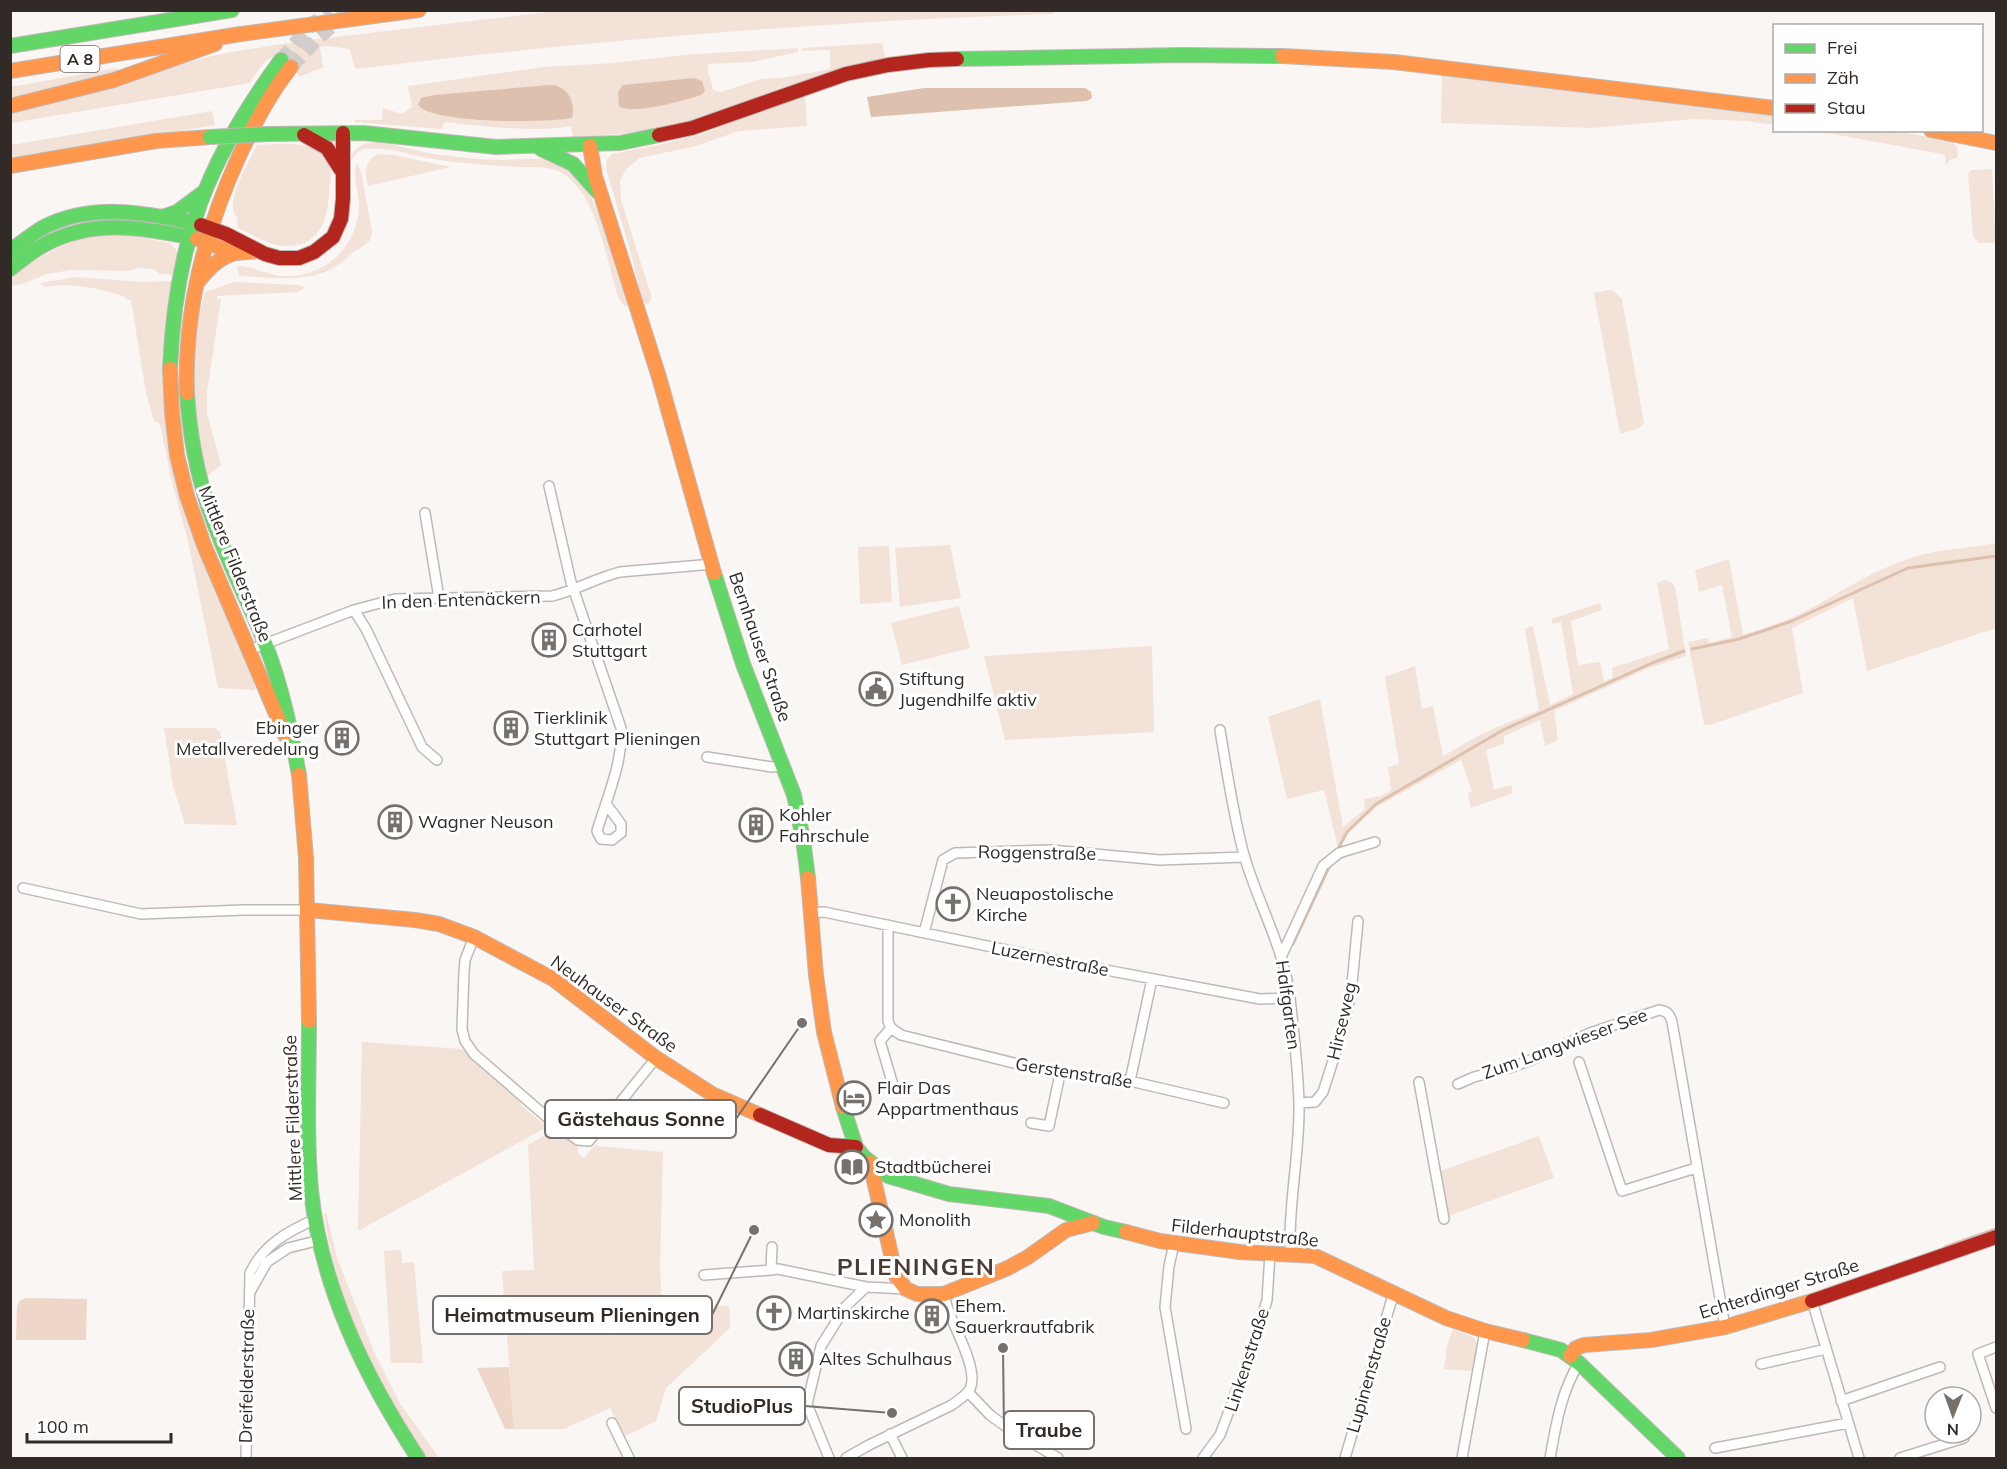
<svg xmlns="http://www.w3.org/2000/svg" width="2007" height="1469" font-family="Mulish,sans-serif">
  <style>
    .green { fill: #f3e2d8 }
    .forest { fill: #eed6c8 }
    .water { fill: #dec0af }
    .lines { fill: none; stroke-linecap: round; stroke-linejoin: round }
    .stream { stroke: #dec0af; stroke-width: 3 }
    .secondary-tunnel { stroke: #d2cdcb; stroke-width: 14; stroke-dasharray: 14 7; stroke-linecap: butt }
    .street-casing { stroke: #beb9b6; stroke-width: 12 }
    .fast-casing { stroke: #beb9b6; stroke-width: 16 }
    .slow-casing { stroke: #beb9b6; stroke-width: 16 }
    .jam-casing { stroke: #beb9b6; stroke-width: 16 }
    .street { stroke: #fefefd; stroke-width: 9 }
    .fast { stroke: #63d668; stroke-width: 14 }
    .slow { stroke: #ff974d; stroke-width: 14 }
    .jam { stroke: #b3261e; stroke-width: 14 }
    .fast-bridge-casing { stroke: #beb9b6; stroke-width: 16; stroke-linecap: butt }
    .fast-bridge { stroke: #63d668; stroke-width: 14 }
    .labels { text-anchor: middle; stroke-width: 6; stroke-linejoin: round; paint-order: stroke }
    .shield { fill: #fff; stroke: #6f6a67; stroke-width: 1.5 }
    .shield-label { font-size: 16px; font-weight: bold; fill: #312a26 }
    .street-label { font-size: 18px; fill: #312a26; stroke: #fff }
    .poi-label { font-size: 18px; fill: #312a26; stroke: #fff; text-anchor: start }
    .district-label { font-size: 24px; font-weight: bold; letter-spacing: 1.5px; fill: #4a3c33; stroke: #fff }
    .leader { fill: none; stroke: #77716e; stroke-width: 2 }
    .callout-dot { fill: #77716e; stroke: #fff; stroke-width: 2 }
    .callout { fill: #fff; stroke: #77716e; stroke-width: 2 }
    .callout-label { font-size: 20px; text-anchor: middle; font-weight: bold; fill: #312a26 }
  </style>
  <rect width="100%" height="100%" fill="#faf6f4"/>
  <!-- green -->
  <path class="green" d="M 557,11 L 1054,11 L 1054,14 C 820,21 588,41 355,69 L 350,49 L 327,46 L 320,47 L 323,68 C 313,70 307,75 299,77 C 297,69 293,62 285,58 C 268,49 257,72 250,83 L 11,123 L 11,112 L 203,58 L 231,52 L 301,41 Z
    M 882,43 L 886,61 L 797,85 L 669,127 L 621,134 L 573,137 L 571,126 C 538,133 479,126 445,122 L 441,129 L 355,122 L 355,120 L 382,120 L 383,108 L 402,114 L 412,107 L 408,86 L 544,67 L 613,63 L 683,55 L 798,48 L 798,52 L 752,62 L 708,64 C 707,76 712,79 713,90 L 721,92 L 761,79 L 782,78 L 830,69 L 830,50 L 802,51 L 802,48 Z
    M 117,68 L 119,72 L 11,101 L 10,87 Z
    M 1442,75 L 1774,114 L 1774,125 L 1746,121 L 1693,119 L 1592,128 L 1441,123 Z
    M 805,94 L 807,126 L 739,131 L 696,146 L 640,158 L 626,169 L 620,181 L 621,200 L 651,295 L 651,300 L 648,304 L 642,302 L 632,257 L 606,169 L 607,160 L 612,154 L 658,145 L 702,134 Z
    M 212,111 L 215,125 L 11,159 L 11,145 Z
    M 1894,131 L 1952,141 L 1957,147 L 1958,157 L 1950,160 L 1946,165 L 1945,156 L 1942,154 L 1817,131 Z
    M 376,142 C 394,143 411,150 429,153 C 446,156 462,157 479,159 C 502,161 525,158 547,159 C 593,159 619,272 630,307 L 624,306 L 619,299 C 606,261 600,205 568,177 C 556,166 536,167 520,167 C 491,165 462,164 433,159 C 411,155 388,146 365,149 C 358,150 355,154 351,160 L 350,159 C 355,146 363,143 376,142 Z
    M 257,145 C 275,144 300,141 316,150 C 336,160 331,175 329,194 C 327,220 321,244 289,246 C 272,247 253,235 238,228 L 237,217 C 223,204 250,160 257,145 Z
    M 378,154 L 393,155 L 451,167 L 368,186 C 365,172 364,161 378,154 Z
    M 357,163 L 361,172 L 372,231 C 372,245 361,246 351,254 C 348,257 345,260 341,263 C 312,285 272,277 239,276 L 237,266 L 240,266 C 254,267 266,274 280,276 C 321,280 357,249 359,208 C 360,194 352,177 357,163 Z
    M 1992,169 L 1996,243 L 1978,243 L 1973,235 L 1968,173 L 1971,170 Z
    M 98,235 L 132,236 L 170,243 L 178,252 L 174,275 L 160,274 L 153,269 L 138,268 L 128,271 L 71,270 L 47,274 L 22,284 L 11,286 L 11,275 C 39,258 65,240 98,235 Z
    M 77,277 L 142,282 L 174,281 L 167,416 L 254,673 L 255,690 L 218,688 L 188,541 L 172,482 L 160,424 L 154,421 L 146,393 L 131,300 L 127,300 L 126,297 C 99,288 73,282 44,287 L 40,283 Z
    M 234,282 L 297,285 L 303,286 L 304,288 L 298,292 L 217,296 L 217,299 L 221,299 L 207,392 L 207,413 L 221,465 L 206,477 C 192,418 186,351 205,292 Z
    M 1609,290 L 1614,291 L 1622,299 L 1644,423 L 1638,429 L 1620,434 L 1594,293 Z
    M 1996,543 L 1996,628 L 1867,671 L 1853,598 L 1792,628 L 1803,693 L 1710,725 L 1704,724 L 1688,642 L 1708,638 L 1709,643 L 1732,637 L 1722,585 L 1699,592 L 1695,570 L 1729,559 L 1743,635 C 1764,628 1784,622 1804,612 C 1836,595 1867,574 1902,561 C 1932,549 1965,549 1996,543 Z
    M 950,545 L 961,598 L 900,607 L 895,548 Z
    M 889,546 L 892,602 L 860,604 L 858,547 Z
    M 1665,580 L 1671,582 L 1675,587 L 1686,656 L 1649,668 L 1554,711 L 1558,740 L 1545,746 L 1540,720 L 1504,736 L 1504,744 L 1486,750 L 1494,790 L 1511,785 L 1513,793 L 1471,808 L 1468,793 L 1472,791 L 1461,760 L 1378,806 L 1348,833 L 1339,851 L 1324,790 L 1287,799 L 1268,717 L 1320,699 L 1343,827 L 1365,809 L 1364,799 L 1381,796 L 1391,790 L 1388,767 L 1399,764 L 1385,677 L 1415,666 L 1422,709 L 1433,706 L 1443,756 L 1483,733 L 1539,710 L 1525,629 L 1533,626 L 1550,705 L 1573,694 L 1561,622 L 1553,624 L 1551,619 L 1600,603 L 1602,610 L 1571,621 L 1578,665 L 1600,662 L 1604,682 L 1613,677 L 1612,668 L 1669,649 L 1657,583 Z
    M 959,606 L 970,648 L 902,665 L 891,623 Z
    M 1152,646 L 1154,732 L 1005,740 L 984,656 Z
    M 164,728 L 214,728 L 220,732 L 237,825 L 185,824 L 173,786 Z
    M 362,1042 L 462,1049 L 513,1088 L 522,1106 L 547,1127 L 358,1231 Z
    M 556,1129 L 577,1145 L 579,1147 L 577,1152 L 584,1158 L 596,1144 L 598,1146 L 663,1152 L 660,1266 L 662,1307 L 729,1306 L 730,1328 L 666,1388 L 656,1421 L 623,1437 L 610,1408 L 564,1429 L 514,1429 L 502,1271 L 534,1270 L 528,1145 Z
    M 1539,1136 L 1554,1178 L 1445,1217 L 1438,1172 Z
    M 326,1212 L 337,1258 L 374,1352 L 401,1405 L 439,1458 L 425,1458 L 402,1428 L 381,1393 L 345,1305 L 328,1239 L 324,1214 Z
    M 401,1250 L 402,1263 L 414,1262 L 423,1363 L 391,1363 L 384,1251 Z
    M 1453,1329 L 1475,1338 L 1477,1346 L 1473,1371 L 1444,1369 L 1447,1346 Z"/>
  <!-- forest -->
  <path class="forest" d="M 27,1298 L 87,1299 L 86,1340 L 16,1340 L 17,1306 L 20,1300 Z
    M 509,1367 L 514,1429 L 505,1429 L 477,1368 Z"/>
  <!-- water -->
  <path class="water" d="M 694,78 L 702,81 L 705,91 L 701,95 C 686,100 630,116 619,106 L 618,92 L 623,85 Z
    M 550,85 C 568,85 576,103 572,118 C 547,123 432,124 418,105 L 421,98 L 434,95 Z
    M 924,88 L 1085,88 L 1091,92 L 1092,98 L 1087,101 L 871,117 L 867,97 Z"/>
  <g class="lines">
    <!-- stream -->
    <path class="stream" d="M 1692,649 L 1739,639 L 1792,621 L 1908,568 L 1996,556
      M 1339,847 L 1347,832 L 1376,804 L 1503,730 L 1652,663 L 1684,651
      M 1293,944 L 1330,865
      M 1945,1247 L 1996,1229"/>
    <!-- secondary-tunnel -->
    <path class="secondary-tunnel" d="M 281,60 L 307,29 L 329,10
      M 291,67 L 315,41 L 350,10"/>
    <!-- street casing -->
    <g class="street-casing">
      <path id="street" d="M 549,486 L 571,582 L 621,728 C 623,763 607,797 597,831 L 601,839 L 612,840 L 621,833 L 621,824 L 607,805
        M 425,513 L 439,598
        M 354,610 L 366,629 L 422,747 L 437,760
        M 249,650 L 354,610 L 395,599 L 552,596 C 577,590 596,578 620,572 L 713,564
        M 1220,730 C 1227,772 1233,814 1244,855 C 1258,904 1284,947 1290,998 C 1294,1033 1298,1069 1299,1103 C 1300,1154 1288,1204 1290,1254
        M 707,757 L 772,767 L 782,766
        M 23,888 L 141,914 L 244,910 L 308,910
        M 811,913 L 824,912 L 1074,964 L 1260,999 L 1290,998
        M 888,925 L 888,1021 L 891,1028 L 901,1035 L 1050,1072 L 1130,1081 L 1224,1103
        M 924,933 L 943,860 L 955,853 L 1051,850 L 1160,860 L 1245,857
        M 474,937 L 465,960 L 464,972 L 462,1029 L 465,1041 L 474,1054 L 556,1125 L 578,1140 L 589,1141 L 656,1058
        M 1282,955 L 1323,866 L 1339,853 L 1375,842
        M 891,1028 L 880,1041 L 893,1085
        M 1579,1062 L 1622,1191 L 1696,1168
        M 1130,1081 L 1152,979
        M 1419,1082 L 1444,1219
        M 1458,1084 L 1474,1077 L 1509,1068 L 1531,1060 L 1590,1033 L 1659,1010 C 1667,1011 1670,1014 1672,1022 L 1725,1327
        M 1299,1103 L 1315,1102 L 1323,1092 L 1340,1039 L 1351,994 L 1358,921
        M 1031,1123 L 1049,1126 L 1060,1074
        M 1174,1244 L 1169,1266 L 1165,1307 L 1186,1429
        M 772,1247 L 771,1270 L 778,1269 L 866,1287 L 906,1289
        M 704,1275 L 771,1270
        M 250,1292 L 267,1262 L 288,1248 L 320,1240
        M 1812,1301 L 1859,1458
        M 1996,1347 L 1978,1354 L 1996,1408
        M 1761,1364 L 1826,1349
        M 968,1392 L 990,1415 L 1012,1431 L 1058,1458
        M 1841,1401 L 1940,1367
        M 612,1423 L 629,1458
        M 890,1434 L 902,1458
        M 1715,1448 L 1848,1423
        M 246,1458 L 250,1273 C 263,1245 288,1231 316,1219
        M 829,1458 L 807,1404 L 821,1346 L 846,1306 L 866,1287
        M 846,1458 L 869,1445 L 952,1405 C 958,1400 966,1396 970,1389 C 979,1371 955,1329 949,1312 C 946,1306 946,1300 944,1294
        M 1203,1458 L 1220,1435 L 1255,1341 L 1267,1300 L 1270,1254
        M 1345,1458 L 1391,1302 L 1396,1293
        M 1462,1458 L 1485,1331
        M 1550,1458 C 1556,1425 1561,1392 1579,1363
        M 1900,1458 L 1964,1438"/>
    </g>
    <!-- fast casing -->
    <g class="fast-casing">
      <path id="fast" d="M 10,46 L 232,10
        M 957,59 L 1182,55 L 1282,56
        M 268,134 L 364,133 L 496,147 L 620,143 L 659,135
        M 541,149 L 573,164 L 597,191
        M 162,217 L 177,212 L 204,192
        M 10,251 C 21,243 32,234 44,227 C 91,203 144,212 193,223
        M 10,269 C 21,261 32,251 44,245 C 91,219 139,227 189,237
        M 170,369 C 175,244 207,160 281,60
        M 187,393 C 190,443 200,490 219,536 C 233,573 252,609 266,646 C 282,687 291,731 299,775
        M 714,573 L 743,664 L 794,795 L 803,839 L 808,878
        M 309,1021 C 309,1077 306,1134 311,1190 C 321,1287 365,1377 418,1458
        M 843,1107 L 856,1147 L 864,1157 L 888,1176 L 949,1194 L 1049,1206 L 1104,1227 L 1126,1232
        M 1523,1340 L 1561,1350 L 1579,1363 L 1678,1458"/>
    </g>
    <!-- slow casing -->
    <g class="slow-casing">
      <path id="slow" d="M 1282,56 L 1394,62 L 1774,108
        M 10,71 L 241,34 L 419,10
        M 10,106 L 114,80 L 215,44
        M 1931,130 L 1996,143
        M 590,146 L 595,176 L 659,377 L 714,573
        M 10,166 L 156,141 L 210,137
        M 197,239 L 236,253 L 259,251
        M 197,283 C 208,269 218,258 235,253
        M 170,369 L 172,412 L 177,455 L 187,496 L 204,545 L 285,735
        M 187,393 C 184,309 205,230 240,154 C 255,123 270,93 291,67
        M 299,775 L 306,858 L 309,1021
        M 808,878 L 816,975 L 824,1032 L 843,1107
        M 308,910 L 415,920 L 439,924 L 474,937 L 553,979 L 656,1058 L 712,1094 L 760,1115
        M 870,1163 L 896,1276 L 906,1289 L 917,1294 L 944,1294 L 1008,1268 L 1028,1257 L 1066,1230 L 1093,1223
        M 1126,1232 L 1160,1241 L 1240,1252 L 1315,1256 L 1446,1318 L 1485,1331 L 1523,1340
        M 1570,1356 L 1576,1348 L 1584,1345 L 1651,1340 L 1725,1327 L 1812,1301"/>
    </g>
    <!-- jam casing -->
    <g class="jam-casing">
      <path id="jam" d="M 304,135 L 327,148 L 341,170
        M 659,135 L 692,128 L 846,74 L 888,65 L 929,60 L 957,59
        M 201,225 L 226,234 L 265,254 L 279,258 L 299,258 L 314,252 L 333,237 L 341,219 L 343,199 L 343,133
        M 760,1115 L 829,1145 L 856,1147
        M 1812,1301 L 1996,1237"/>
    </g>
    <!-- street -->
    <use href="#street" class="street"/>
    <!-- fast -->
    <use href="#fast" class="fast"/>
    <!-- slow -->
    <use href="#slow" class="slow"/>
    <!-- jam -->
    <use href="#jam" class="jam"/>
    <!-- fast-bridge casing -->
    <g class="fast-bridge-casing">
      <path id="fast-bridge" d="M 210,137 L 268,134"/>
    </g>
    <!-- fast-bridge -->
    <use href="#fast-bridge" class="fast-bridge"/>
  </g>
  <!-- icons -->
  <defs>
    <g id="building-ring" transform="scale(1.725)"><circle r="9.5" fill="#fff" stroke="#77716e" stroke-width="1.5"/><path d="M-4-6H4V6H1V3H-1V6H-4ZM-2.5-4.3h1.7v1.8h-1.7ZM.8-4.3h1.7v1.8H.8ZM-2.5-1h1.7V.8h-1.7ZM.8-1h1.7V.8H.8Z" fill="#77716e"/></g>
    <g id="civic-ring" transform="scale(1.725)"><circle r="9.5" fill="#fff" stroke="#77716e" stroke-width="1.5"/><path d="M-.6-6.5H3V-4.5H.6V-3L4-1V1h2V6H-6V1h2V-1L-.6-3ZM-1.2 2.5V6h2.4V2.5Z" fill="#77716e"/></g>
    <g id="church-ring" transform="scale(1.725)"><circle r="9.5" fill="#fff" stroke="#77716e" stroke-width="1.5"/><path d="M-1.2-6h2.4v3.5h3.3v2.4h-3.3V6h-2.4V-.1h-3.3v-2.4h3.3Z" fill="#77716e"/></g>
    <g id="hotel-ring" transform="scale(1.725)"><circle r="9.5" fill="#fff" stroke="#77716e" stroke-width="1.5"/><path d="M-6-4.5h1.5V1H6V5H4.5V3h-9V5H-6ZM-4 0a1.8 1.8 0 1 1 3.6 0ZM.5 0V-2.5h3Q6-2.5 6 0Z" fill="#77716e"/></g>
    <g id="library-ring" transform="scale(1.725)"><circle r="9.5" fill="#fff" stroke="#77716e" stroke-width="1.5"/><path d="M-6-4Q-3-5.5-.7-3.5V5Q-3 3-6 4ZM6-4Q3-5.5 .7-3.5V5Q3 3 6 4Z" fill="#77716e"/></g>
    <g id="sight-ring" transform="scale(1.725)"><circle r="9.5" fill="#fff" stroke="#77716e" stroke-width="1.5"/><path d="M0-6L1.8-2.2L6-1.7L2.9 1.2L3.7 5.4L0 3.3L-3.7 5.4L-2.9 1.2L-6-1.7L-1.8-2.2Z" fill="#77716e"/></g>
  </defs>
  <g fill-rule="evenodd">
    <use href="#building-ring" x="549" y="640"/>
    <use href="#civic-ring" x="876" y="689"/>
    <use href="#building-ring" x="511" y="728"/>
    <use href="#building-ring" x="342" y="738"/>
    <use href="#building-ring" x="395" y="822"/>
    <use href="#building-ring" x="756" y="825"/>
    <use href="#church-ring" x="953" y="904"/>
    <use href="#hotel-ring" x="854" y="1098"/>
    <use href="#library-ring" x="852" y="1167"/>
    <use href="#sight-ring" x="876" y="1220"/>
    <use href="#church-ring" x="774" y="1313"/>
    <use href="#building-ring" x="932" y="1316"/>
    <use href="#building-ring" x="796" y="1359"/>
  </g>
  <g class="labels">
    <!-- shield labels -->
    <rect class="shield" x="60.5" y="46" width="39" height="26" rx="4.5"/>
    <g class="shield-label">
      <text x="80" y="65">A 8</text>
    </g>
    <!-- street labels -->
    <g class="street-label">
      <text transform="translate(235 564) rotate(68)" y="6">Mittlere Filderstraße</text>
      <text transform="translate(461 600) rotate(-2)" y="6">In den Entenäckern</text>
      <text transform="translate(760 647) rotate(71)" y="6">Bernhauser Straße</text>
      <text transform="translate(1037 853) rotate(1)" y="6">Roggenstraße</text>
      <text transform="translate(1050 959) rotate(11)" y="6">Luzernestraße</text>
      <text transform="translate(614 1004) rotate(36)" y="6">Neuhauser Straße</text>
      <text transform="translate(1288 1005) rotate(82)" y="6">Halfgarten</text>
      <text transform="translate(1342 1021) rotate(-77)" y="6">Hirseweg</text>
      <text transform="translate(1565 1044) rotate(-20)" y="6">Zum Langwieser See</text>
      <text transform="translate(1074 1073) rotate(9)" y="6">Gerstenstraße</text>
      <text transform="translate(293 1118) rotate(-92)" y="6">Mittlere Filderstraße</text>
      <text transform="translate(1245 1233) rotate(6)" y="6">Filderhauptstraße</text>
      <text transform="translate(1779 1289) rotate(-17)" y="6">Echterdinger Straße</text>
      <text transform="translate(1247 1360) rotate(-72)" y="6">Linkenstraße</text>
      <text transform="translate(1369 1375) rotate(-74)" y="6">Lupinenstraße</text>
      <text transform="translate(247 1376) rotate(-89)" y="6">Dreifelderstraße</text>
    </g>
    <!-- poi labels -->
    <g class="poi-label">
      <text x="572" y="636">Carhotel<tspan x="572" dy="21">Stuttgart</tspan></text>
      <text x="899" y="685">Stiftung<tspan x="899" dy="21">Jugendhilfe aktiv</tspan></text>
      <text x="534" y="724">Tierklinik<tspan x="534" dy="21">Stuttgart Plieningen</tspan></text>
      <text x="319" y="734" text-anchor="end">Ebinger<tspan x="319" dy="21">Metallveredelung</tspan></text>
      <text x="779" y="821">Kohler<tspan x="779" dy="21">Fahrschule</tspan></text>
      <text x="418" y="828">Wagner Neuson</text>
      <text x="976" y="900">Neuapostolische<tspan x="976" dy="21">Kirche</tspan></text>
      <text x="877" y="1094">Flair Das<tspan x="877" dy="21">Appartmenthaus</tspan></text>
      <text x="875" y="1173">Stadtbücherei</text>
      <text x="899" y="1226">Monolith</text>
      <text x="955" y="1312">Ehem.<tspan x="955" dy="21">Sauerkrautfabrik</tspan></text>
      <text x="797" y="1319">Martinskirche</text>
      <text x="819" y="1365">Altes Schulhaus</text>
    </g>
    <!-- district labels -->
    <g class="district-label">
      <text x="916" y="1275">PLIENINGEN</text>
    </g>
  </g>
  <!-- callouts -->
  <path class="leader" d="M802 1023L736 1119M754 1230L712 1315M892 1413L805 1406M1003 1348L1004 1430"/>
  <g class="callout-dot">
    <circle cx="802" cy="1023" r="6"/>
    <circle cx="754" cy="1230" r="6"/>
    <circle cx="892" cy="1413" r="6"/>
    <circle cx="1003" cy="1348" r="6"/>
  </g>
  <g class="callout">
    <rect x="545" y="1100" width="191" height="38" rx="6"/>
    <rect x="433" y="1296" width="279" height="38" rx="6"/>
    <rect x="679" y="1387" width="126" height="38" rx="6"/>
    <rect x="1004" y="1411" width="90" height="38" rx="6"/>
  </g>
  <g class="callout-label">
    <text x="641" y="1126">Gästehaus Sonne</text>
    <text x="572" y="1322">Heimatmuseum Plieningen</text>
    <text x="742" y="1413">StudioPlus</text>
    <text x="1049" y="1437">Traube</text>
  </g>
  <!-- border -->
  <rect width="2007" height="1469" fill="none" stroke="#312a26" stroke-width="24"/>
  <!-- legend -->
  <rect x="1773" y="24" width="210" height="108" fill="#ffffff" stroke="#adaaa8" stroke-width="1.5"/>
  <rect x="1785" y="44" width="30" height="9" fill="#63d668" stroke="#adaaa8" stroke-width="1.5"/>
  <text x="1827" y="54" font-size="18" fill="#312a26">Frei</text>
  <rect x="1785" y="74" width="30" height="9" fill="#ff974d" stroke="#adaaa8" stroke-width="1.5"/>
  <text x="1827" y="84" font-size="18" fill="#312a26">Zäh</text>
  <rect x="1785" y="104" width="30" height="9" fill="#b3261e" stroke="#adaaa8" stroke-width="1.5"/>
  <text x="1827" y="114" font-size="18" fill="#312a26">Stau</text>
  <!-- north arrow -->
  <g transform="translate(1953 1415) rotate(181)"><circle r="28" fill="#ffffff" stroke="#adaaa8" stroke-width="1.5"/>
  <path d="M0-4.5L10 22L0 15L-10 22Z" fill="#77716e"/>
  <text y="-9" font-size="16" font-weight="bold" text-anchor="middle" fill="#312a26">N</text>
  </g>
  <!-- scale -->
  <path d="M27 1433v9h144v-9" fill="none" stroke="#312a26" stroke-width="3"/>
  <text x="36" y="1433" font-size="18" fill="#312a26" stroke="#ffffff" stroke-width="4.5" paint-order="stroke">100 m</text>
</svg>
